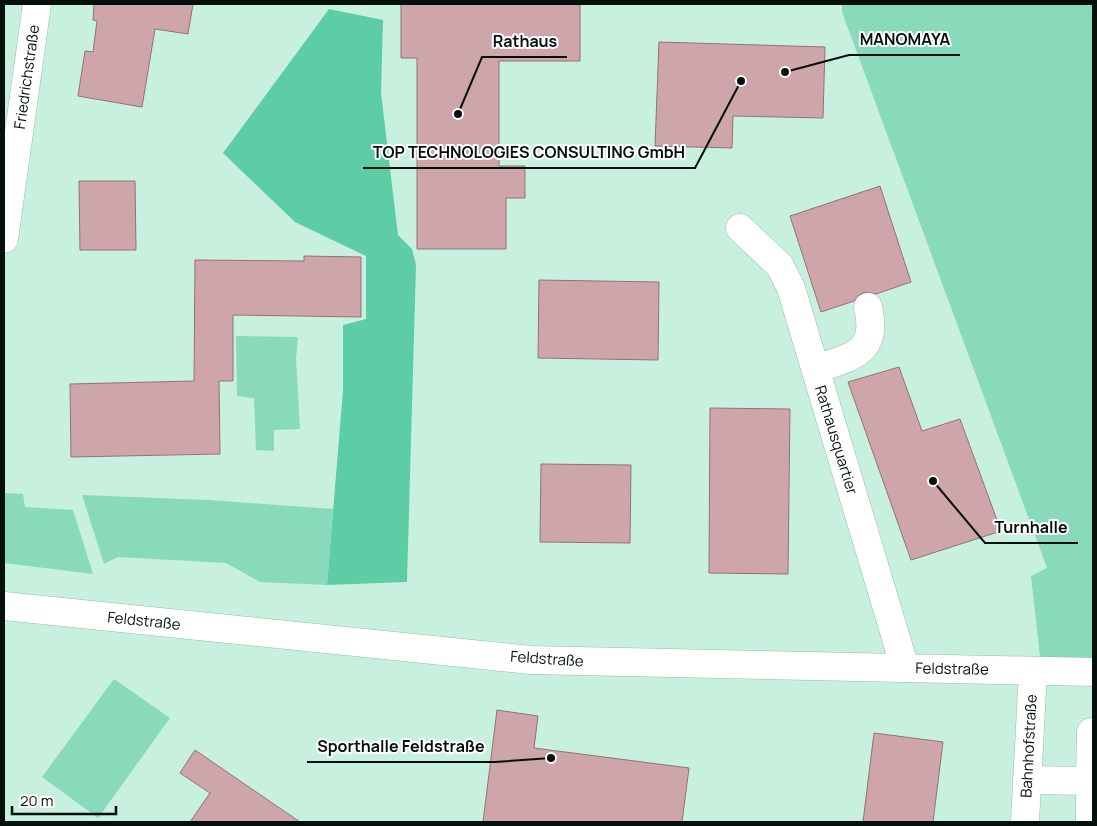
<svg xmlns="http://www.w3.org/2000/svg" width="1097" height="826" font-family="Manrope,sans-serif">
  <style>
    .green { fill: #88daba }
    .forest { fill: #5ccda5 }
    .building { fill: #cea6aa; stroke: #957074 }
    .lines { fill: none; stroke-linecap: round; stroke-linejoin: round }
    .minor-casing { stroke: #96bcac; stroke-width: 29 }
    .minor { stroke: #fff; stroke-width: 28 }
    .labels { text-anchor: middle; stroke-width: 4; stroke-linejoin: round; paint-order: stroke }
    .street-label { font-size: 15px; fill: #03100b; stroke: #fff }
    .leader { fill: none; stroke: #03100b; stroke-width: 2 }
    .callout-dot { fill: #03100b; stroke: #fff; stroke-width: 2 }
    .callout-label { font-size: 16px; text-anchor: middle; font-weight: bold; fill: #03100b; stroke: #fff; stroke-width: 4; stroke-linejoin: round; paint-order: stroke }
  </style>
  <rect width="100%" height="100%" fill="#c8f0df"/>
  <!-- green -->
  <path class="green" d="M 842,4 L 1093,4 L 1093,667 L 1041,665 L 1031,576 L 1047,568 L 842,12 Z
    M 236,336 L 298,337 L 296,359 L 300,429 L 274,430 L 274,451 L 256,450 L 254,398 L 237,396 Z
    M 4,493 L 23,494 L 25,507 L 73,510 L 93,574 L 4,563 Z
    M 82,495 L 208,500 L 333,509 L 327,585 L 260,582 L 226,563 L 118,557 L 104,564 Z
    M 114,679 L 170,718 L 98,818 L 42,777 Z"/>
  <!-- forest -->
  <path class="forest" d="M 329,9 L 383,20 L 381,93 L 398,235 L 412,249 L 416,265 L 407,582 L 327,585 L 343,390 L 343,325 L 366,319 L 366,256 L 295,222 L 223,153 Z"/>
  <!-- building -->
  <path class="building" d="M 94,4 L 193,4 L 188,34 L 155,29 L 142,107 L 78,96 L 85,51 L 93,52 L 97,21 L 93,20 Z
    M 401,4 L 580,4 L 580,61 L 499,61 L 499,166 L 525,166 L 525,198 L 506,198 L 506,249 L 417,249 L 417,58 L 401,58 Z
    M 659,42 L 825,47 L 823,118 L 733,116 L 732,148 L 655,146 Z
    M 79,181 L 135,181 L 136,250 L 80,250 Z
    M 880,186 L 911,282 L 876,294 L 865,292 L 859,295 L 854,301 L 821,312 L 790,216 Z
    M 304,256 L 361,257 L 361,317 L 233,315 L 233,381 L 219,381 L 220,454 L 71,457 L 70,384 L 194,381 L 195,260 L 304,261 Z
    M 539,280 L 659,282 L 658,360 L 538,358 Z
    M 899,367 L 922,431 L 960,419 L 1001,531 L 911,560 L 848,382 Z
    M 710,408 L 790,409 L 788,574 L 709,573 Z
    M 541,464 L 631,465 L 630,543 L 540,542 Z
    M 497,710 L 538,716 L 534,748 L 689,768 L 682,822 L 483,822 Z
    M 874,733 L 943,742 L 933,822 L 863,822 Z
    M 195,750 L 300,822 L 190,822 L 210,793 L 180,773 Z"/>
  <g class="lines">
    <!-- minor casing -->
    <g class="minor-casing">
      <path id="minor" d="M 740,228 L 780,266 L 791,288 L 905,668
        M 4,239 L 37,4
        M 815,369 C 852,357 879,353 868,307
        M 4,606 L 531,660 L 1093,672
        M 1027,780 L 1090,781 L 1091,732 L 1093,732
        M 1025,822 L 1033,671
        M 1090,822 L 1090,781"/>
    </g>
    <!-- minor -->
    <use href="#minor" class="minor"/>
  </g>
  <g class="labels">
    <!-- street labels -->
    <g class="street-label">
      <text transform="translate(27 77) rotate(-82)" y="5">Friedrichstraße</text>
      <text transform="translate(836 440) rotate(73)" y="5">Rathausquartier</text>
      <text transform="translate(144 621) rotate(6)" y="5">Feldstraße</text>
      <text transform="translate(547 659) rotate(4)" y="5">Feldstraße</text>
      <text transform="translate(952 669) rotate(1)" y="5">Feldstraße</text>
      <text transform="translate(1029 746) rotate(-87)" y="5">Bahnhofstraße</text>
    </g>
  </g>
  <!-- callouts -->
  <path class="leader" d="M785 72L849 55H960M458 114L482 57H567M741 81L695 168H363M933 481L985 543H1078M551 758L495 762H307"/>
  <g class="callout-dot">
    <circle cx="785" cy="72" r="5"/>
    <circle cx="458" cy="114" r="5"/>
    <circle cx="741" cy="81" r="5"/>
    <circle cx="933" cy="481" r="5"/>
    <circle cx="551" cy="758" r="5"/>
  </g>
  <g class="callout-label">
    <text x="905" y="45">MANOMAYA</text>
    <text x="525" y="47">Rathaus</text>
    <text x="529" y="158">TOP TECHNOLOGIES CONSULTING GmbH</text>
    <text x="1031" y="533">Turnhalle</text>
    <text x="401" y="752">Sporthalle Feldstraße</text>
  </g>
  <!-- border -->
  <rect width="1097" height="826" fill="none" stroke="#03100b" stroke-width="10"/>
  <!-- scale -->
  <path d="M12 806v8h104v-8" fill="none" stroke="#03100b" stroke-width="2.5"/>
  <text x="20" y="806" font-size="15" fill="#03100b" stroke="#ffffff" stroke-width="4" paint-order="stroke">20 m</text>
</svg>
